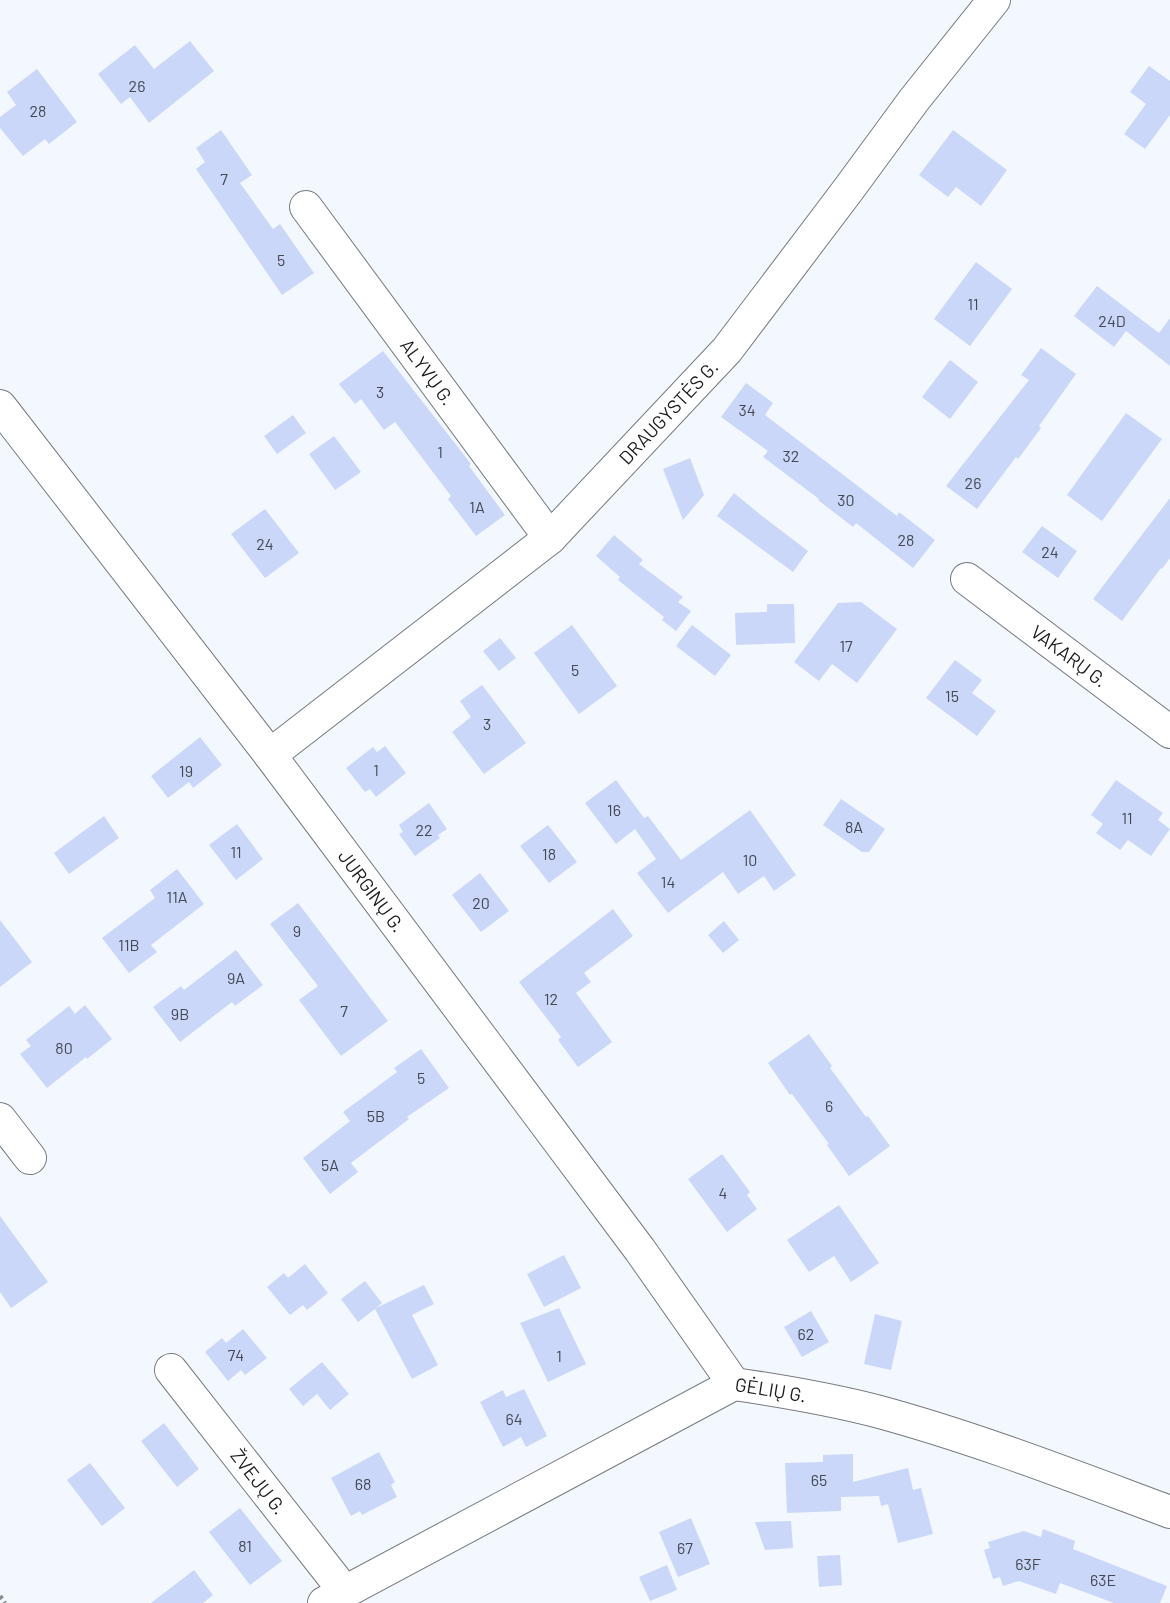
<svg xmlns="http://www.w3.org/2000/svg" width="1170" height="1603" font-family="Barlow,sans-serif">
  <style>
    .building { fill: #cad7f9 }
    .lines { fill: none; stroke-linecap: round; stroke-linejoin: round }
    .minor-casing { stroke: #747a7e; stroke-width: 34 }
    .path { stroke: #888d90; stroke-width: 4.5; stroke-dasharray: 3.5 3.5; stroke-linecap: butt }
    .minor { stroke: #fff; stroke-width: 32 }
    .labels { text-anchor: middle; stroke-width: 7; stroke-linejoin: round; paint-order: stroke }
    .number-label { font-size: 16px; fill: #444852 }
    .street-label { font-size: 19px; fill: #17191b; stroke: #fff }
  </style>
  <rect width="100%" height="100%" fill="#f2f8fd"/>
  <!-- building -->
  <path class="building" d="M 190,41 L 214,71 L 149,123 L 130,97 L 121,104 L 98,74 L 135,45 L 154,69 Z
    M 1149,66 L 1170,81 L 1170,115 L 1145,149 L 1124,134 L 1146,104 L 1130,92 Z
    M 37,69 L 77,122 L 49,144 L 45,139 L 23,156 L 0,128 L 0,117 L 16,105 L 7,92 Z
    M 221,130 L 252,175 L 240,183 L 273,229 L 280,224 L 314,273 L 282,295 L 196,169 L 205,162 L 196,148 Z
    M 953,130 L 1007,170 L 981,206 L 956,187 L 948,197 L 919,175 Z
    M 976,262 L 1012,289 L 970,346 L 934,319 Z
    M 1097,286 L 1159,333 L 1170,318 L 1170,366 L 1126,331 L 1114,347 L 1074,316 Z
    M 1041,348 L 1076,374 L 1039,426 L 1041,428 L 1018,459 L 1016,457 L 977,509 L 946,486 L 1029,380 L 1021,375 Z
    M 383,351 L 471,464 L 469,466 L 505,515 L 476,536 L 448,499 L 451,496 L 395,422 L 384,430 L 361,399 L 355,404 L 339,384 Z
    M 950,360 L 978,382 L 950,419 L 922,397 Z
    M 746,383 L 773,403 L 765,415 L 897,516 L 899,512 L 935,540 L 913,568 L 856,523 L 853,527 L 818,500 L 819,499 L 763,457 L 768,451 L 721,417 Z
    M 1126,413 L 1162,439 L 1102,521 L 1067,495 Z
    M 293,415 L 306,433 L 277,454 L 264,436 Z
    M 334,436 L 361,472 L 335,490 L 309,454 Z
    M 690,458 L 704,495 L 683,520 L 663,469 Z
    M 734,493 L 762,516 L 808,551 L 793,572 L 717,516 Z
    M 1170,498 L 1170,558 L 1162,569 L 1161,568 L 1122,621 L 1093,599 Z
    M 265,509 L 299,553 L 265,578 L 231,534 Z
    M 1042,526 L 1077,551 L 1058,578 L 1022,552 Z
    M 614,535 L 643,560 L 639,564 L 683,597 L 678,602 L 691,611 L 676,631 L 662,620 L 664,617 L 618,580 L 620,577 L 596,556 Z
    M 861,602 L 897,629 L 857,683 L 832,664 L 819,681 L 794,662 L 838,603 Z
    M 767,604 L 794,604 L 795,643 L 736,645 L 735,613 L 767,612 Z
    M 572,625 L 617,686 L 579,714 L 534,653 Z
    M 692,625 L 731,655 L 715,676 L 676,646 Z
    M 500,638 L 516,658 L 499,671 L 483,651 Z
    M 955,660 L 982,680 L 972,693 L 996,711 L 977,736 L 926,698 Z
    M 482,685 L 526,743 L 484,774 L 452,732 L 471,717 L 460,701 Z
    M 200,737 L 222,765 L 193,788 L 189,782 L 168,798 L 151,776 Z
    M 385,746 L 406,773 L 376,797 L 370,789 L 365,792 L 346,768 L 373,747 L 377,752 Z
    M 616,780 L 644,818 L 648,816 L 681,860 L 750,810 L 796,875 L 774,891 L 764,876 L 738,894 L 723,872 L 668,913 L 637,873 L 656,859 L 635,829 L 616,844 L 585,803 Z
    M 1116,780 L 1163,813 L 1158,820 L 1170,829 L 1151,856 L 1128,840 L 1120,850 L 1096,833 L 1103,824 L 1091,815 Z
    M 841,799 L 885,829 L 869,852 L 862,852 L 823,825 Z
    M 429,803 L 447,829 L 438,835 L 440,838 L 415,856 L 399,834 L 403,832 L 399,825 Z
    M 104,816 L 119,838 L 69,874 L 54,853 Z
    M 237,824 L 263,859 L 236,880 L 209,845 Z
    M 548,825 L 577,862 L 549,883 L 520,846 Z
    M 177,869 L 204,904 L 151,945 L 157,952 L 129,973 L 102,938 L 155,898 L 150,890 Z
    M 480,873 L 509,911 L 481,932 L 452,895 Z
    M 298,903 L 388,1021 L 341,1056 L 299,1000 L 318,986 L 270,924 Z
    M 613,909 L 633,936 L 584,973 L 591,982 L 576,993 L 612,1042 L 578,1067 L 558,1040 L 561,1037 L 519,982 Z
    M 0,920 L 32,962 L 0,987 Z
    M 724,921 L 739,940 L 723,953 L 708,935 Z
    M 236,950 L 263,985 L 235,1006 L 232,1002 L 180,1042 L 153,1007 L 181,986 L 184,990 Z
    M 85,1005 L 112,1039 L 87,1059 L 86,1057 L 47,1088 L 20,1054 L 31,1046 L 26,1040 L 69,1006 L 75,1014 Z
    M 809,1034 L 832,1066 L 830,1068 L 866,1117 L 868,1116 L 890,1146 L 849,1176 L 827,1145 L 829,1144 L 792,1094 L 790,1095 L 768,1063 Z
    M 421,1049 L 449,1088 L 407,1117 L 409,1119 L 351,1163 L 358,1172 L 330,1194 L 303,1158 L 350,1121 L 343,1112 L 397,1072 L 394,1068 Z
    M 722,1154 L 750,1192 L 747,1195 L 757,1209 L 727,1232 L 688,1179 Z
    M 839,1205 L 879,1263 L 851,1282 L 834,1256 L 809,1272 L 787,1240 Z
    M 0,1216 L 48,1282 L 11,1308 L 0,1292 Z
    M 564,1255 L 581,1288 L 544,1307 L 527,1274 Z
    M 305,1264 L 328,1293 L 307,1310 L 303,1305 L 290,1315 L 267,1287 L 284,1273 L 288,1278 Z
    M 365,1281 L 382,1303 L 376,1308 L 424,1285 L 434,1304 L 412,1315 L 438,1365 L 412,1379 L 375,1309 L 358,1322 L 341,1299 Z
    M 559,1308 L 586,1364 L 548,1382 L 520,1323 Z
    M 811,1311 L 829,1342 L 802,1357 L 784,1327 Z
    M 875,1314 L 902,1321 L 891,1370 L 864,1364 Z
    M 243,1329 L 267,1358 L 245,1375 L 241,1370 L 228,1381 L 205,1352 L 222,1338 L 226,1343 Z
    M 322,1362 L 349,1394 L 330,1410 L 317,1394 L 303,1406 L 289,1389 Z
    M 524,1389 L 547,1436 L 526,1447 L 521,1437 L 503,1447 L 480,1402 L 503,1390 L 506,1397 Z
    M 164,1423 L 199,1469 L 177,1487 L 141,1441 Z
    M 379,1452 L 395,1482 L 391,1485 L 397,1497 L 362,1515 L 360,1511 L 351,1516 L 331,1478 Z
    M 853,1454 L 853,1482 L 908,1468 L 913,1490 L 921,1488 L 933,1534 L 898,1543 L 888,1504 L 881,1506 L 879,1496 L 841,1497 L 841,1511 L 787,1513 L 785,1463 L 823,1462 L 823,1455 Z
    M 90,1463 L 125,1508 L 102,1526 L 67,1480 Z
    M 240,1508 L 282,1561 L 250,1585 L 209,1532 Z
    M 691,1518 L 710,1564 L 678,1577 L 659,1532 Z
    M 791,1521 L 793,1548 L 765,1550 L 755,1522 Z
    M 1043,1529 L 1075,1541 L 1073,1549 L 1167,1586 L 1160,1603 L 1114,1603 L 1060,1583 L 1056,1594 L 1019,1581 L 1003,1586 L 1000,1577 L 993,1579 L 984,1550 L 990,1548 L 988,1542 L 1024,1531 L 1041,1537 Z
    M 840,1555 L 842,1585 L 819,1587 L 817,1556 Z
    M 667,1565 L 677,1590 L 650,1601 L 639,1577 Z
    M 194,1570 L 213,1595 L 203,1603 L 151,1603 Z"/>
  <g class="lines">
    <!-- minor casing -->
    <g class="minor-casing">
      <g id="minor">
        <path id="s1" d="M 306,207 L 550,538"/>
        <path id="s2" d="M 0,406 L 270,755 L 640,1250 L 734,1384"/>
        <path id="s3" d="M 967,579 L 1170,732"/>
        <path id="s4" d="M 270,755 L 550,538 L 727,350 L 848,190 L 914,100 L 994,0"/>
        <path d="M 0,1119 L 30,1158"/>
        <path id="s5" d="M 171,1370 L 345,1592"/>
        <path id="s6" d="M 324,1603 L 734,1384 C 782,1391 829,1399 876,1411 C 976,1438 1073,1476 1170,1512"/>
      </g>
    </g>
    <!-- path -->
    <path class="path" d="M 0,1596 L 5,1603"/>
    <!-- minor -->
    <use href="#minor" class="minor"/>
  </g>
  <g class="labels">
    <!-- number labels -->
    <g class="number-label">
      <text x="137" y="92">26</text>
      <text x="38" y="117">28</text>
      <text x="224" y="185">7</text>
      <text x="281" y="266">5</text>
      <text x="973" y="310">11</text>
      <text x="1112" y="327">24D</text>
      <text x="380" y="398">3</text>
      <text x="747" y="416">34</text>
      <text x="440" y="458">1</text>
      <text x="791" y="462">32</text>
      <text x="973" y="489">26</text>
      <text x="846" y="506">30</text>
      <text x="477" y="513">1A</text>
      <text x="906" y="546">28</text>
      <text x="265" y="550">24</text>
      <text x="1050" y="558">24</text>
      <text x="846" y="652">17</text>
      <text x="575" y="676">5</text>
      <text x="952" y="702">15</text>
      <text x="487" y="730">3</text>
      <text x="376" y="776">1</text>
      <text x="186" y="777">19</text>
      <text x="614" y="816">16</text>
      <text x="1127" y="824">11</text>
      <text x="854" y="833">8A</text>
      <text x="424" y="836">22</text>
      <text x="236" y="858">11</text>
      <text x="549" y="860">18</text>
      <text x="750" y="866">10</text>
      <text x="668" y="888">14</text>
      <text x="177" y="903">11A</text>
      <text x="481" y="909">20</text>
      <text x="297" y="937">9</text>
      <text x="129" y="951">11B</text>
      <text x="236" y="984">9A</text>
      <text x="551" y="1005">12</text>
      <text x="344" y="1017">7</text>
      <text x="180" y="1020">9B</text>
      <text x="64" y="1054">80</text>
      <text x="421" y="1084">5</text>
      <text x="829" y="1112">6</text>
      <text x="376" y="1122">5B</text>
      <text x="330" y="1171">5A</text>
      <text x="723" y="1199">4</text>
      <text x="806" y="1340">62</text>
      <text x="236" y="1361">74</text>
      <text x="559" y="1362">1</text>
      <text x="514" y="1425">64</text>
      <text x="819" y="1486">65</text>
      <text x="363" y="1490">68</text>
      <text x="245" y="1552">81</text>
      <text x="685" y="1554">67</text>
      <text x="1028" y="1570">63F</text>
      <text x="1103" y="1586">63E</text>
    </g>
    <!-- street labels -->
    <g class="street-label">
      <text dy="7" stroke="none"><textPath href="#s1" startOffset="205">ALYVŲ G.</textPath></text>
      <text dy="7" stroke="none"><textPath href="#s4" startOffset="527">DRAUGYSTĖS G.</textPath></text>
      <text dy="7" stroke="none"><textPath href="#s3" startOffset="128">VAKARŲ G.</textPath></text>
      <text dy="7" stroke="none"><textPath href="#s2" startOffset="611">JURGINŲ G.</textPath></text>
      <text dy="7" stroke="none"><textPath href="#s6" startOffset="502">GĖLIŲ G.</textPath></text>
      <text dy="7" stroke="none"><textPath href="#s5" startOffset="142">ŽVEJŲ G.</textPath></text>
    </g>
  </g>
</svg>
